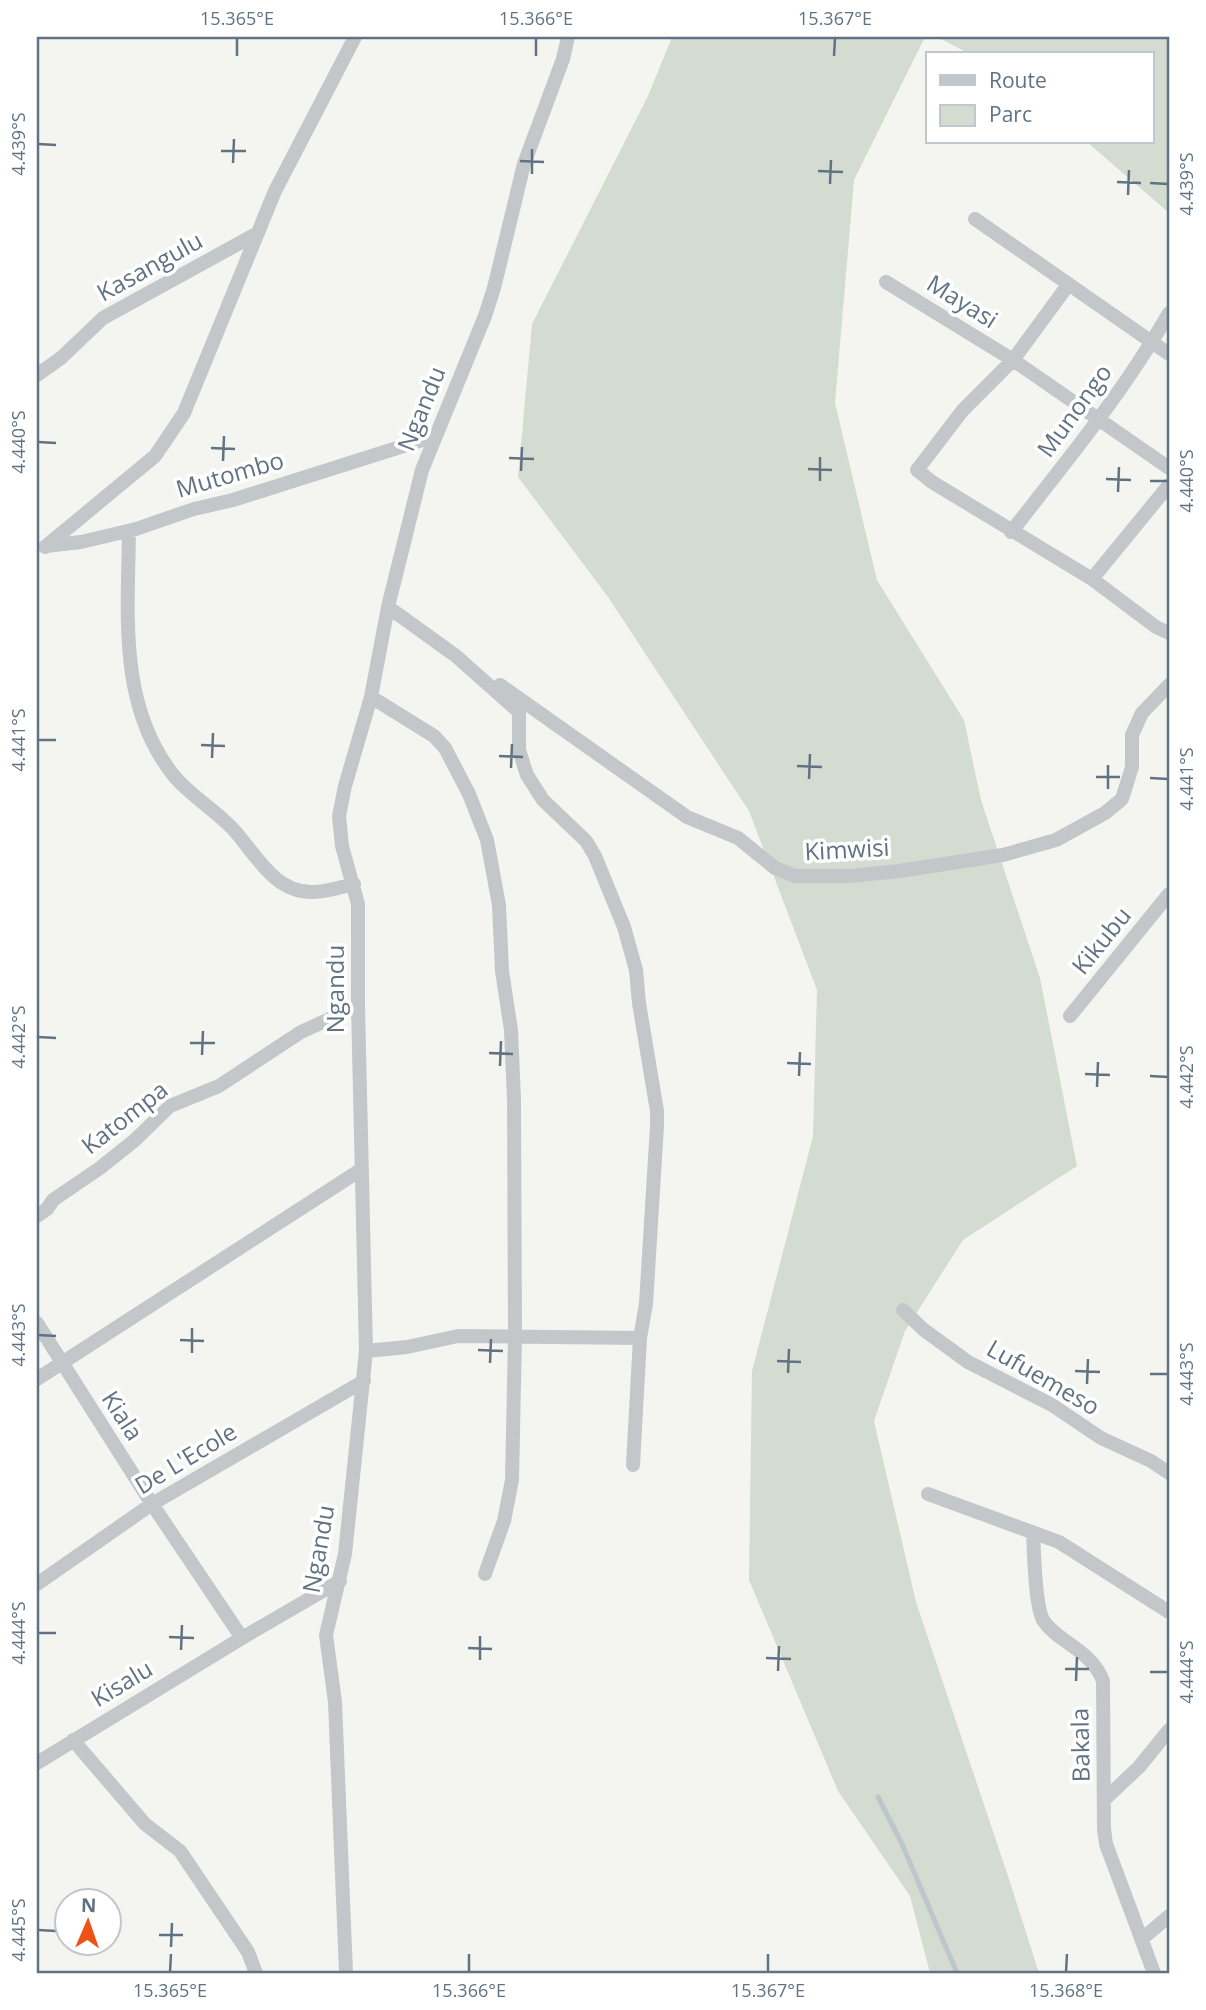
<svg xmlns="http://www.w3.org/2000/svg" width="1206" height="2010" font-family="'Open Sans',sans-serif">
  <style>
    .green { fill: #d4dcd1 }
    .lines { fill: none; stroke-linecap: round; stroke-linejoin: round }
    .stream { stroke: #bcc7cc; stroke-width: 5 }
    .minor { stroke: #c3c7ca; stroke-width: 14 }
    .ticks { fill: none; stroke: #617383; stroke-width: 2.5 }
    .labels { text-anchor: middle; stroke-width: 7; stroke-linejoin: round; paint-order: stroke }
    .street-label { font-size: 24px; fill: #617383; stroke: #fff }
    .neatline { fill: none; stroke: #617383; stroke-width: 2.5 }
    .ticks-label { font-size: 18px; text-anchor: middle; fill: #617383 }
  </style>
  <rect width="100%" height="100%" fill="#f4f5f0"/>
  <!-- green -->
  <path class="green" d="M 672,37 L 925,37 L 854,180 L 835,403 L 877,580 L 964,720 L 981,800 L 1040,978 L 1077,1166 L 963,1240 L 905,1331 L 874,1421 L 916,1602 L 1009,1879 L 1039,1973 L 930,1973 L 910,1896 L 838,1791 L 749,1580 L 752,1371 L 813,1136 L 817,990 L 749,811 L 608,597 L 518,477 L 532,324 L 648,96 Z
    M 937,37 L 1169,37 L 1169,213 L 1087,142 L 1152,142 L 1152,54 L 970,54 Z"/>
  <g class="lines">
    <!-- stream -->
    <path class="stream" d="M 878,1797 L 902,1844 L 957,1973"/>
    <!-- minor -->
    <path class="minor" d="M 975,219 L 1169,354
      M 886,282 L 1013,360 L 1169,468
      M 1068,285 L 1013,360 L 963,410 L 917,470 L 932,482 L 1092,579 L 1156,627 L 1169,633
      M 37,375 L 61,358 L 103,318 L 258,233
      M 129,531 C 128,615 118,706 174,776 C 191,796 215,810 233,829 C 256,854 274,893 313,892 C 326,892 341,887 354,884
      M 1011,532 C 1067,461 1124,391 1169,313
      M 46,546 L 81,542 L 136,529 L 194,509 L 233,500 L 435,436
      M 45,547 L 155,456 L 184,413 L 275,191 L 355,37
      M 1092,579 L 1169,485
      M 388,607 L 456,656 L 519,712 L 519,750 L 527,775 L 543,800 L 586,841 L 595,856 L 624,927 L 636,970 L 639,1003 L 657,1111 L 657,1126 L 646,1304 L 640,1338 L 633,1465
      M 500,685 L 687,817 L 738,838 L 775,868 L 795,876 L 850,876 L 899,871 L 1003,855 L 1056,840 L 1105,813 L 1122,799 L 1132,767 L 1132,735 L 1142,713 L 1169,685
      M 371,697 L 434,736 L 445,748 L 469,794 L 487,840 L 499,905 L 502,971 L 511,1030 L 514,1100 L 515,1336 L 512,1480 L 504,1521 L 485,1574
      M 1070,1016 L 1169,894
      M 37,1216 L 47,1209 L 53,1200 L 100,1168 L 135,1140 L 170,1106 L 219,1086 L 301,1032 L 358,1006
      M 903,1310 L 924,1330 L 968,1362 L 1052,1405 L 1101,1438 L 1151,1461 L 1169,1473
      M 37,1323 L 152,1504 L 242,1638
      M 366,1351 L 407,1347 L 458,1336 L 640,1338
      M 37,1379 L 362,1169
      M 928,1494 L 1059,1542 L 1169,1612
      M 1033,1533 C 1034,1552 1035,1605 1043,1620 C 1057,1642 1092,1650 1103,1681 L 1104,1829 L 1106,1844 L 1154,1973
      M 37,1584 L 152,1504 L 364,1381
      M 73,1740 L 145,1824 L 180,1851 L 248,1952 L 256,1973
      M 37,1763 L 242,1638 L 340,1581
      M 1104,1800 L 1139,1767 L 1169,1730
      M 1142,1939 L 1169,1916
      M 346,1973 L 335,1702 L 326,1635 L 345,1554 L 366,1351 L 358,1006 L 358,904 L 342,846 L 339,816 L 345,786 L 371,697 L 388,607 L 422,470 L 485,316 L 494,288 L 524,164 L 563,59 L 568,37"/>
  </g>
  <!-- ticks -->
  <path class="ticks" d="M 237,56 L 237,38M 536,56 L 536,38M 834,56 L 835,38M 38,144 L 56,145M 221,151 L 246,151M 520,161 L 544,162M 233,163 L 234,139M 818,171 L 843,172M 532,174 L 532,149M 1117,182 L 1141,183M 1150,183 L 1168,184M 830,184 L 831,160M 1128,195 L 1129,170M 38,442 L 56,443M 211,448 L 235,449M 509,458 L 534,459M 223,461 L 224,436M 808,469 L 832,470M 521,471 L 522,447M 1106,479 L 1131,480M 820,481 L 820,457M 1150,481 L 1168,481M 1118,492 L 1119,467M 38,740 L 56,740M 201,745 L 225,746M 499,756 L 523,757M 212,758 L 213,733M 797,766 L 822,767M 511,768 L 512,744M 1096,777 L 1120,777M 1150,778 L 1168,779M 809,779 L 810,754M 1108,789 L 1108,765M 38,1037 L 56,1038M 190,1043 L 215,1043M 489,1053 L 513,1054M 202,1055 L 203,1031M 787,1063 L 811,1064M 500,1066 L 501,1041M 1085,1074 L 1110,1075M 799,1076 L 800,1052M 1150,1076 L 1168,1077M 1097,1087 L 1098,1062M 38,1335 L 56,1336M 180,1340 L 204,1341M 478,1350 L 503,1351M 192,1353 L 192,1328M 777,1361 L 801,1362M 490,1363 L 491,1339M 1075,1371 L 1100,1372M 788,1373 L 789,1349M 1150,1374 L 1168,1374M 1087,1384 L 1088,1359M 38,1633 L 56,1633M 169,1637 L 194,1638M 468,1648 L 492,1649M 181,1650 L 182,1625M 766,1658 L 791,1659M 480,1660 L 480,1636M 1065,1669 L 1089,1669M 778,1671 L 779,1646M 1150,1672 L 1168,1672M 1076,1681 L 1077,1657M 38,1930 L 56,1931M 159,1935 L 183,1935M 171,1947 L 172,1923M 170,1972 L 171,1954M 469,1972 L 469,1954M 768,1972 L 768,1954M 1066,1972 L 1067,1954"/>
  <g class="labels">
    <!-- street labels -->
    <g class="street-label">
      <text transform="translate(150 267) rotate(-29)" y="8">Kasangulu</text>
      <text transform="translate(962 302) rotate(32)" y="8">Mayasi</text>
      <text transform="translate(422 409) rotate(-68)" y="8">Ngandu</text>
      <text transform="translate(1075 411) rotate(-54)" y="8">Munongo</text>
      <text transform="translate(230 475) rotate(-16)" y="8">Mutombo</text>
      <text transform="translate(847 850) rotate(-3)" y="8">Kimwisi</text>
      <text transform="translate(1102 941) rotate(-51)" y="8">Kikubu</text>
      <text transform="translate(336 989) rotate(-90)" y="8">Ngandu</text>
      <text transform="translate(125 1118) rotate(-38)" y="8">Katompa</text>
      <text transform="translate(1043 1378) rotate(30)" y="8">Lufuemeso</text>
      <text transform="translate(122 1416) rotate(57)" y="8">Kiala</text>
      <text transform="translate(186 1459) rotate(-31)" y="8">De L'Ecole</text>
      <text transform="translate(319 1549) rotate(-80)" y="8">Ngandu</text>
      <text transform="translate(122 1684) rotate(-31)" y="8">Kisalu</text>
      <text transform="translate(1081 1745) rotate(-91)" y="8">Bakala</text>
    </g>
  </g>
  <!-- border -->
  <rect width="1206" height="2010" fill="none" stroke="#ffffff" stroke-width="77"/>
  <!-- legend -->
  <rect x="926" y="52" width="228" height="91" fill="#ffffff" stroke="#c0c7cd" stroke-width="2"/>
  <rect x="940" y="75" width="35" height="10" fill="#c3c7ca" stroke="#c0c7cd" stroke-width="2"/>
  <text x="989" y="88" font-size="21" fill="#617383">Route</text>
  <rect x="940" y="105" width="35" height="21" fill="#d4dcd1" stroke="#c0c7cd" stroke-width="2"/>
  <text x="989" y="122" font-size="21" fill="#617383">Parc</text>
  <!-- north arrow -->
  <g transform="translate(88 1922) rotate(2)"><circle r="33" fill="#ffffff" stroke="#c0c7cd" stroke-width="2"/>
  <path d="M0-5L12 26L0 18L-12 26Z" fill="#ee5216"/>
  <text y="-10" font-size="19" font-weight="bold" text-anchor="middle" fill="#617383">N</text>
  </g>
  <rect x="38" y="38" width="1130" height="1934" class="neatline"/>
  <g class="ticks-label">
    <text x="237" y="25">15.365°E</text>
    <text x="536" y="25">15.366°E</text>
    <text x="835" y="25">15.367°E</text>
    <text transform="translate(19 144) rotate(-90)" y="6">4.439°S</text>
    <text transform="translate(1187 184) rotate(-90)" y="6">4.439°S</text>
    <text transform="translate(19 442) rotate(-90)" y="6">4.440°S</text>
    <text transform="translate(1187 481) rotate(-90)" y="6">4.440°S</text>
    <text transform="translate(19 740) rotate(-90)" y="6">4.441°S</text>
    <text transform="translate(1187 779) rotate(-90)" y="6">4.441°S</text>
    <text transform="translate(19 1037) rotate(-90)" y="6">4.442°S</text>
    <text transform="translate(1187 1077) rotate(-90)" y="6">4.442°S</text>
    <text transform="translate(19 1335) rotate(-90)" y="6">4.443°S</text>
    <text transform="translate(1187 1374) rotate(-90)" y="6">4.443°S</text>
    <text transform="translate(19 1633) rotate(-90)" y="6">4.444°S</text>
    <text transform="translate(1187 1672) rotate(-90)" y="6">4.444°S</text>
    <text transform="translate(19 1930) rotate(-90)" y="6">4.445°S</text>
    <text x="170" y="1997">15.365°E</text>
    <text x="469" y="1997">15.366°E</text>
    <text x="768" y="1997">15.367°E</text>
    <text x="1066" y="1997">15.368°E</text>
  </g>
</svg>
